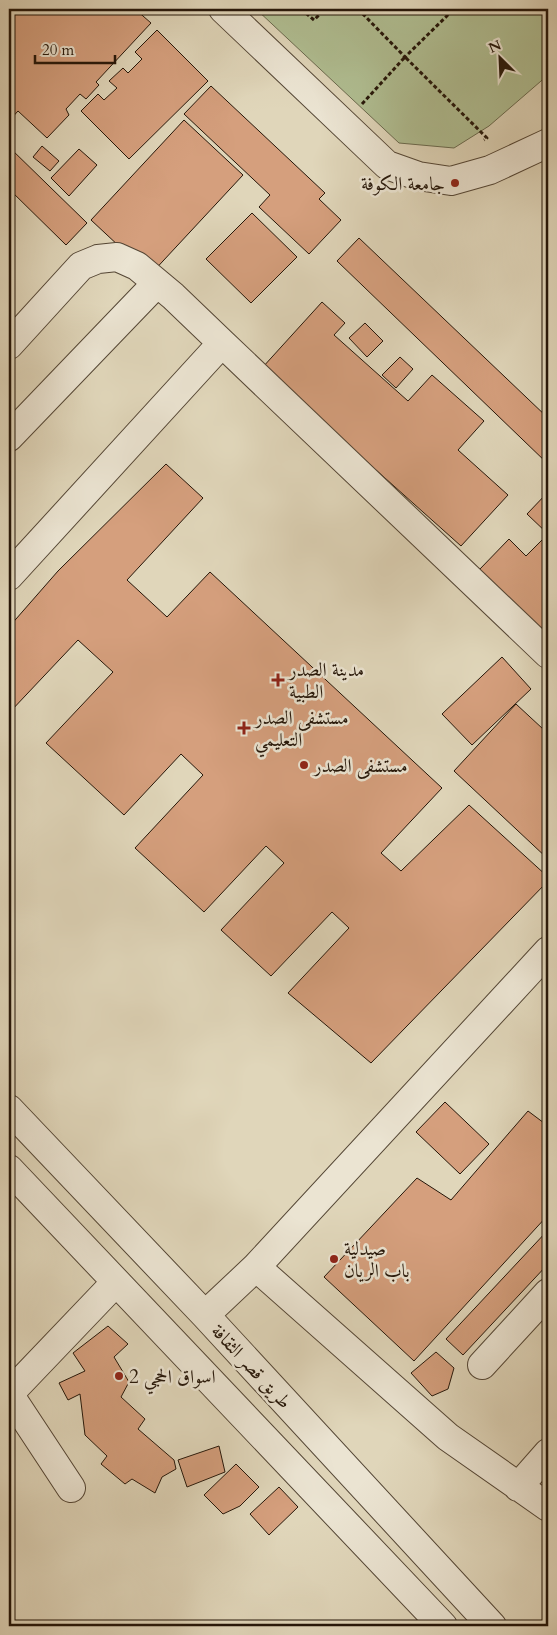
<svg xmlns="http://www.w3.org/2000/svg" width="557" height="1635" font-family="Cardo,Amiri,serif">
  <style>
    .green { fill: #b0be92; stroke: #6a6a4e }
    .building { fill: #d59f7d; stroke: #251609 }
    .lines { fill: none; stroke-linecap: round; stroke-linejoin: round }
    .minor-casing { stroke: #544635; stroke-width: 30 }
    .path { stroke: #251609; stroke-width: 3; stroke-dasharray: 4 2.5; stroke-linecap: butt }
    .minor { stroke: #ebe4d2; stroke-width: 28 }
    .poi-dot { fill: #8f2418; stroke: #ebe4d2; stroke-width: 2 }
    .labels { text-anchor: middle; stroke-width: 5; stroke-linejoin: round; paint-order: stroke }
    .poi-label { font-size: 19px; fill: #251609; stroke: #ebe4d2; text-anchor: start }
    .street-label { font-size: 19px; fill: #251609; stroke: #ebe4d2 }
  </style>
  <rect width="100%" height="100%" fill="#e0d6ba"/>
  <filter id="stains"><feTurbulence type="fractalNoise" baseFrequency=".004" numOctaves="4"/><feColorMatrix values="0 0 0 0 .2 0 0 0 0 .09 0 0 0 0 .02 0 0 0 .5 -.17"/></filter>
  <radialGradient id="worn" r=".72"><stop offset=".6" stop-color="#630" stop-opacity="0"/><stop offset="1" stop-color="#630" stop-opacity=".3"/></radialGradient>
  <!-- green -->
  <path class="green" d="M 256,9 L 548,9 L 548,75 L 489,126 L 454,148 L 399,143 Z"/>
  <!-- building -->
  <path class="building" d="M 9,9 L 135,9 L 151,23 L 96,82 L 99,85 L 86,99 L 80,94 L 66,109 L 69,115 L 47,138 L 18,111 L 9,121 Z
    M 157,30 L 208,81 L 129,159 L 81,111 L 98,94 L 104,100 L 117,88 L 109,81 L 123,68 L 128,73 L 142,59 L 135,52 Z
    M 211,86 L 325,193 L 319,199 L 341,220 L 309,254 L 259,207 L 270,195 L 184,114 Z
    M 184,120 L 243,175 L 150,275 L 91,220 Z
    M 42,146 L 59,161 L 50,171 L 33,157 Z
    M 9,147 L 87,223 L 66,245 L 9,189 Z
    M 79,149 L 97,165 L 69,196 L 51,178 Z
    M 252,213 L 297,257 L 251,303 L 206,259 Z
    M 359,238 L 548,418 L 548,464 L 337,261 Z
    M 322,302 L 345,323 L 334,335 L 408,401 L 432,375 L 484,421 L 458,450 L 508,495 L 461,546 L 262,368 Z
    M 365,323 L 383,341 L 367,357 L 349,338 Z
    M 400,357 L 413,369 L 396,388 L 382,375 Z
    M 166,464 L 203,498 L 127,580 L 167,617 L 210,572 L 442,788 L 381,853 L 401,871 L 469,805 L 548,877 L 548,881 L 371,1063 L 288,993 L 349,928 L 332,912 L 271,976 L 221,930 L 284,863 L 266,846 L 204,912 L 135,848 L 203,775 L 181,754 L 124,815 L 46,743 L 113,672 L 78,640 L 9,713 L 9,627 L 58,571 Z
    M 548,492 L 548,636 L 479,570 L 509,539 L 526,556 L 548,534 L 527,514 Z
    M 502,657 L 531,689 L 472,745 L 442,714 Z
    M 516,704 L 543,729 L 548,723 L 548,859 L 454,771 Z
    M 445,1102 L 489,1144 L 460,1174 L 416,1132 Z
    M 528,1111 L 548,1126 L 548,1142 L 546,1145 L 548,1147 L 548,1215 L 414,1361 L 324,1277 L 417,1178 L 451,1200 Z
    M 548,1230 L 548,1264 L 463,1355 L 446,1339 Z
    M 108,1326 L 128,1344 L 114,1357 L 129,1382 L 121,1397 L 145,1419 L 138,1429 L 174,1460 L 176,1469 L 162,1477 L 155,1493 L 132,1479 L 125,1484 L 101,1464 L 107,1456 L 85,1435 L 80,1394 L 68,1400 L 59,1383 L 85,1371 L 73,1353 Z
    M 436,1352 L 454,1368 L 448,1389 L 432,1396 L 411,1373 Z
    M 219,1446 L 225,1472 L 187,1487 L 178,1460 Z
    M 236,1464 L 259,1487 L 240,1506 L 223,1514 L 204,1495 Z
    M 279,1487 L 298,1507 L 269,1535 L 250,1514 Z"/>
  <g class="lines">
    <!-- minor casing -->
    <g class="minor-casing">
      <path id="minor" d="M 223,9 L 387,165 L 418,176 L 451,181 L 490,170 L 548,143
        M 9,345 L 81,266 L 98,259 L 117,257 L 137,266 L 173,296 L 222,343 L 548,654
        M 9,437 L 157,283
        M 9,576 L 222,343
        M 9,1109 L 205,1315 L 492,1626
        M 9,1169 L 443,1626
        M 256,1267 L 448,1437 L 548,1507
        M 205,1315 L 256,1267 L 548,951
        M 482,1365 L 548,1293
        M 9,1394 L 116,1282
        M 9,1394 L 71,1488
        M 518,1487 L 548,1453"/>
    </g>
    <!-- path -->
    <path class="path" d="M 301,9 L 314,20 L 325,9
      M 358,9 L 405,57 L 454,9
      M 362,104 L 405,57 L 487,138 L 484,140"/>
    <!-- minor -->
    <use href="#minor" class="minor"/>
  </g>
  <!-- markers -->
  <g class="poi-dot">
    <circle cx="455" cy="183" r="5"/>
    <path d="M275.5 672.5h5v5h5v5h-5v5h-5v-5h-5v-5h5z"/>
    <path d="M241.5 720.5h5v5h5v5h-5v5h-5v-5h-5v-5h5z"/>
    <circle cx="304" cy="765" r="5"/>
    <circle cx="334" cy="1259" r="5"/>
    <circle cx="119" cy="1376" r="5"/>
  </g>
  <g class="labels">
    <!-- poi labels -->
    <g class="poi-label">
      <text x="445" y="190" text-anchor="end">جامعة الكوفة</text>
      <text x="289" y="676">مدينة الصدر<tspan x="289" dy="22">الطبية</tspan></text>
      <text x="255" y="724">مستشفى الصدر<tspan x="255" dy="22">التعليمي</tspan></text>
      <text x="314" y="772">مستشفى الصدر</text>
      <text x="344" y="1255">صيدلية<tspan x="344" dy="22">باب الريان</tspan></text>
      <text x="129" y="1383">اسواق الحجي 2</text>
    </g>
    <!-- street labels -->
    <g class="street-label">
      <text transform="translate(252 1366) rotate(47)" y="7">طريق قصر الثقافة</text>
    </g>
  </g>
  <!-- margin -->
  <rect width="557" height="1635" fill="none" stroke="#e0d6ba" stroke-width="30"/>
  <rect x="10" y="10" width="537" height="1615" fill="none" stroke="#251609" stroke-width="2.5"/>
  <rect x="15" y="15" width="527" height="1605" fill="none" stroke="#251609"/>
  <!-- north arrow -->
  <g transform="translate(500 58) rotate(336)" stroke="#ebe4d2" stroke-width="4" paint-order="stroke">
  <path d="M0-4L9 19L0 12L-9 19Z" fill="#251609"/>
  <text y="-8" font-size="14" font-weight="bold" text-anchor="middle" fill="#251609">N</text>
  </g>
  <!-- scale -->
  <path d="M35 55v8h80v-8" fill="none" stroke="#251609" stroke-width="2.5"/>
  <text x="42" y="55" font-size="15" fill="#251609" stroke="#ebe4d2" stroke-width="4" paint-order="stroke">20 m</text>
  <rect width="100%" height="100%" filter="url(#stains)"/>
  <rect width="100%" height="100%" fill="url(#worn)"/>
</svg>
